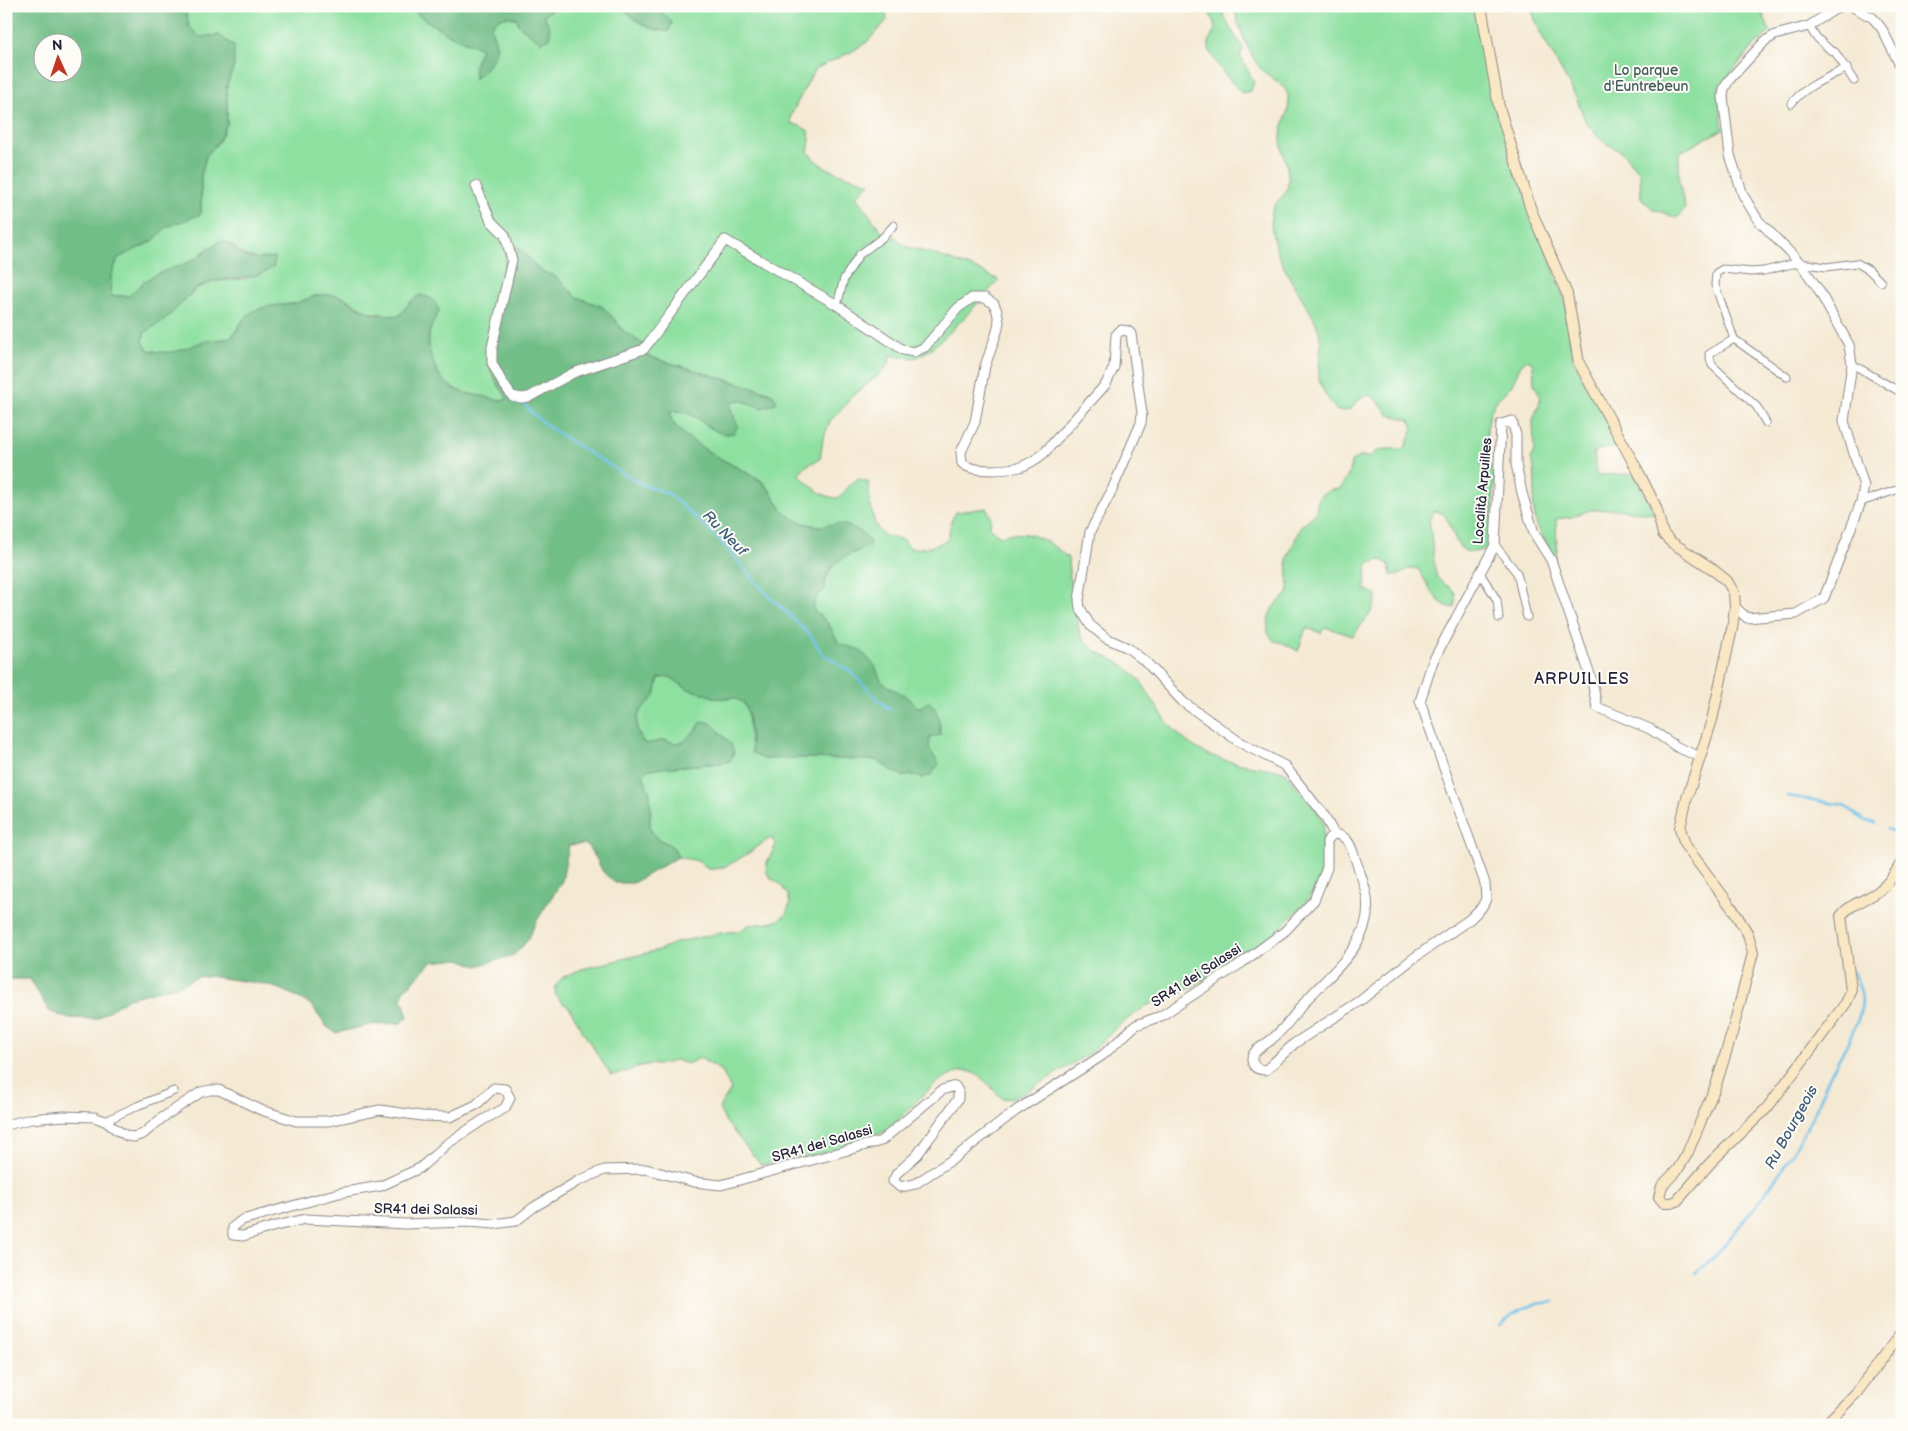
<svg xmlns="http://www.w3.org/2000/svg" width="1908" height="1431" font-family="'Balsamiq Sans',sans-serif">
  <style>
    .green { fill: #8ee0a1; stroke: #58816e }
    .forest { fill: #72be87; stroke: #4a7061; fill-rule: evenodd }
    .lines { fill: none; stroke-linecap: round; stroke-linejoin: round }
    .stream { stroke: #71c3ed; stroke-width: 2.5 }
    .minor-casing { stroke: #8b8687; stroke-width: 9 }
    .tertiary-casing { stroke: #8b8687; stroke-width: 11 }
    .secondary-casing { stroke: #8b8687; stroke-width: 12 }
    .minor { stroke: #fff; stroke-width: 7 }
    .tertiary { stroke: #fff; stroke-width: 9 }
    .secondary { stroke: #fae7c3; stroke-width: 10 }
    .labels { text-anchor: middle; stroke-width: 4; stroke-linejoin: round; paint-order: stroke }
    .park-label { font-size: 14px; fill: #425b5a; stroke: #fdfcf7 }
    .street-label { font-size: 14px; fill: #22223b; stroke: #fdfcf7 }
    .water-label { font-size: 15px; font-style: italic; fill: #3e5a79; stroke: #fdfcf7 }
    .quarter-label { font-size: 16px; letter-spacing: 1px; fill: #22223b; stroke: #fdfcf7 }
  </style>
  <rect width="100%" height="100%" fill="#fdfcf7"/>
  <filter id="ink" filterUnits="userSpaceOnUse"><feTurbulence type="fractalNoise" baseFrequency=".02" numOctaves="2"/><feDisplacementMap in="SourceGraphic" scale="10" xChannelSelector="R" yChannelSelector="G"/><feConvolveMatrix kernelMatrix="1 2 1 2 8 2 1 2 1" color-interpolation-filters="sRGB"/></filter>
  <filter id="wash" filterUnits="userSpaceOnUse"><feTurbulence type="fractalNoise" baseFrequency=".0096" numOctaves="4" result="noise"/><feDisplacementMap in="SourceGraphic" scale="20" xChannelSelector="R" yChannelSelector="G"/><feGaussianBlur stdDeviation="1.12" result="paint"/><feColorMatrix in="noise" values="0 0 0 0 0 0 0 0 0 0 0 0 0 0 0 0 0 1.4 0 .05"/><feComposite in="paint" operator="in"/></filter>
  <g filter="url(#wash)">
    <rect width="100%" height="100%" fill="#f4e9d3"/>
    <!-- green -->
    <path class="green" d="M 184,6 L 408,6 C 430,25 453,39 481,48 L 474,67 L 475,79 C 484,70 498,58 496,45 C 495,38 492,33 491,26 L 498,19 L 507,16 L 550,29 L 544,15 L 558,6 L 581,8 L 584,6 L 622,6 C 634,21 650,31 669,31 L 665,16 L 655,6 L 876,6 L 885,10 L 887,20 L 867,42 L 851,52 L 817,68 L 811,76 L 791,115 L 791,123 L 800,126 L 809,131 L 810,141 L 808,151 C 819,171 849,176 870,183 L 856,197 L 882,232 L 895,237 L 902,244 L 911,248 L 931,253 L 978,270 L 999,280 C 984,296 935,352 917,357 C 909,359 899,357 890,355 L 889,364 L 881,373 L 849,399 L 844,407 L 830,421 L 823,439 L 820,459 L 804,467 L 799,475 C 811,486 822,498 838,498 C 846,491 849,484 858,479 L 868,482 C 870,497 871,528 884,535 C 889,538 898,538 904,540 L 910,548 C 924,549 936,547 948,539 L 951,521 L 956,512 L 986,508 L 991,517 L 990,528 L 1000,536 C 1028,528 1047,539 1068,558 C 1069,578 1073,598 1077,618 C 1078,623 1079,632 1081,636 C 1084,641 1091,647 1095,650 C 1106,658 1120,661 1131,671 C 1146,685 1153,704 1166,720 C 1198,763 1235,762 1284,771 L 1317,811 L 1324,824 L 1322,845 L 1322,870 L 1317,886 L 1306,902 L 1275,933 L 1239,957 L 1191,988 L 1146,1006 L 1119,1025 L 1092,1052 L 1019,1096 L 1003,1099 C 993,1090 979,1070 964,1071 C 937,1072 910,1112 889,1128 C 862,1148 796,1159 761,1165 L 725,1121 L 719,1108 L 731,1090 L 722,1071 L 700,1058 L 687,1064 L 675,1060 C 665,1065 657,1064 646,1065 C 633,1067 626,1074 611,1075 L 583,1032 L 569,1007 L 561,1002 L 555,994 L 556,985 L 563,977 L 582,969 L 659,950 L 677,942 L 720,933 L 740,931 L 748,925 L 769,923 L 779,920 L 786,914 L 790,904 L 788,895 L 780,884 L 772,879 L 766,872 L 767,862 L 776,845 L 771,838 C 755,847 728,871 710,869 C 703,868 702,863 697,861 C 692,859 683,859 678,857 L 674,848 C 668,843 657,840 652,832 C 648,826 651,820 651,813 C 651,801 648,786 642,775 L 649,769 L 721,763 L 731,744 L 711,723 L 702,721 L 697,729 L 683,742 L 674,743 L 665,740 L 646,744 C 636,734 633,720 643,708 C 646,704 651,701 654,697 C 657,692 657,683 659,678 L 670,677 L 688,689 L 706,694 L 715,698 L 735,698 L 744,703 L 748,712 L 750,743 L 763,759 L 804,758 L 876,760 L 894,772 L 903,776 L 913,775 L 922,778 L 930,738 L 922,707 L 917,707 L 908,697 L 887,686 L 880,679 L 875,666 L 848,647 L 839,644 L 828,623 L 814,610 L 813,605 L 817,596 L 825,590 C 824,574 838,554 855,553 L 823,526 C 813,526 799,523 790,517 C 777,508 773,488 759,479 C 739,467 669,437 670,412 C 688,407 705,423 719,433 L 735,416 L 732,412 L 731,403 L 740,400 L 763,408 L 777,402 L 769,392 L 644,355 L 603,307 L 577,297 L 556,277 L 539,270 L 520,248 L 511,247 L 497,383 L 508,399 C 498,402 492,398 482,396 C 471,395 455,391 446,383 C 435,372 427,352 429,336 C 430,327 435,319 439,311 L 412,300 L 399,316 L 368,312 L 344,297 L 315,296 L 297,303 L 268,307 L 243,320 L 232,336 L 223,339 L 204,342 L 177,352 L 167,353 L 148,350 L 143,342 L 144,333 L 170,315 L 197,288 L 216,281 L 247,279 L 254,258 L 245,256 L 230,244 L 209,247 L 194,260 L 177,268 L 159,273 L 143,283 L 129,296 L 110,296 L 111,276 L 118,258 L 153,241 L 167,227 L 201,214 L 201,175 L 206,156 L 219,141 L 227,124 L 227,85 L 234,66 L 219,35 L 200,37 L 189,26 Z
      M 1205,6 L 1222,6 C 1224,24 1236,34 1243,49 L 1240,56 L 1254,82 L 1251,91 L 1242,93 C 1232,85 1213,61 1209,48 C 1208,41 1212,35 1215,29 L 1213,20 Z
      M 1235,6 L 1477,6 L 1484,56 L 1495,105 L 1565,301 L 1573,358 L 1584,382 L 1620,446 L 1594,451 L 1596,473 L 1599,475 L 1634,474 L 1655,514 L 1615,509 L 1590,510 L 1572,517 L 1556,519 L 1557,551 L 1555,559 L 1537,526 L 1533,507 L 1535,488 L 1534,468 L 1531,459 L 1534,450 L 1533,420 L 1540,402 L 1539,393 L 1534,384 L 1533,364 L 1526,359 L 1520,367 L 1512,385 L 1497,400 L 1490,412 L 1487,429 L 1487,459 L 1495,477 L 1491,538 L 1487,548 C 1454,563 1457,534 1444,514 L 1435,511 L 1429,519 C 1431,528 1434,573 1437,577 C 1448,591 1460,585 1454,608 C 1435,606 1428,583 1418,569 L 1409,568 L 1401,574 L 1391,575 L 1389,565 L 1382,560 L 1372,562 L 1367,566 L 1365,589 L 1377,595 C 1375,613 1362,622 1353,636 L 1325,627 L 1321,633 L 1306,628 L 1298,651 L 1283,643 L 1274,641 L 1268,633 C 1267,611 1273,606 1289,593 L 1287,559 L 1301,526 L 1316,513 L 1317,503 L 1321,495 L 1330,490 L 1340,489 L 1350,472 L 1351,461 L 1360,457 L 1370,457 C 1381,445 1390,451 1405,448 L 1413,429 L 1410,420 L 1389,415 L 1378,401 L 1370,395 L 1360,398 C 1354,408 1349,412 1337,411 C 1330,402 1320,389 1319,377 C 1318,362 1323,347 1319,332 C 1316,319 1308,309 1302,298 C 1287,275 1270,246 1271,217 C 1273,199 1284,199 1287,189 C 1292,172 1282,156 1281,140 C 1280,124 1292,112 1288,95 C 1285,84 1269,77 1261,69 C 1250,56 1236,23 1235,6 Z
      M 1530,6 L 1760,6 L 1770,32 L 1755,45 L 1718,88 L 1723,129 L 1679,153 L 1679,181 L 1685,208 L 1677,218 L 1653,209 L 1641,198 L 1640,173 L 1621,151 L 1602,141 L 1586,123 L 1577,99 L 1540,32 Z"/>
    <!-- forest -->
    <path class="forest" d="M 6,6 L 184,6 L 189,26 L 200,37 L 219,35 L 234,46 L 234,66 L 227,85 L 227,123 L 219,141 L 206,156 L 201,175 L 201,214 L 167,227 L 153,241 L 118,258 L 111,276 L 110,296 L 129,296 C 138,287 148,277 160,273 C 171,268 182,266 193,260 C 203,254 211,246 222,240 C 231,244 236,252 245,256 C 254,260 264,258 274,257 L 274,266 C 250,285 222,273 197,288 C 187,295 179,307 170,315 C 162,322 153,327 144,333 L 143,342 L 148,350 C 175,356 180,349 203,342 C 212,339 226,342 233,335 C 240,328 243,317 252,312 C 266,304 282,306 297,303 C 303,301 309,298 315,296 C 344,290 346,303 368,312 C 377,316 389,315 399,316 L 412,300 L 420,295 C 431,297 435,300 439,311 C 435,319 430,327 429,336 C 427,352 435,372 446,383 C 454,391 470,395 482,396 C 492,398 498,402 508,399 L 497,383 L 488,363 L 501,295 L 506,254 L 511,247 L 520,248 L 539,270 L 556,277 L 577,297 L 603,307 L 616,321 L 622,330 L 643,344 L 644,355 L 773,394 L 777,402 L 763,408 L 740,400 L 731,403 L 731,412 L 738,425 L 734,433 C 710,440 696,405 670,412 C 669,437 739,467 758,479 C 774,489 776,510 793,518 C 798,521 808,525 814,526 C 822,527 829,524 837,524 C 851,524 861,531 870,541 L 869,546 C 849,556 823,561 825,590 L 817,596 L 813,605 L 814,610 L 828,623 L 839,644 L 858,649 L 862,652 L 875,666 L 880,679 L 887,686 L 908,697 L 917,707 L 922,707 L 928,701 C 939,710 940,722 940,735 L 930,738 L 929,748 L 939,764 L 931,775 L 922,778 L 913,775 L 903,776 L 894,772 L 876,760 L 804,758 L 763,759 L 752,753 L 748,713 L 744,703 L 735,698 L 715,698 L 706,694 L 688,689 L 670,677 L 659,678 C 657,683 657,692 654,697 C 651,701 646,704 643,708 C 633,720 636,734 645,744 L 665,740 L 674,743 L 683,742 L 697,729 L 702,721 L 711,723 L 731,744 L 734,752 L 730,761 L 721,763 L 649,769 L 643,775 C 645,781 648,787 650,793 C 652,804 647,824 652,832 C 657,840 668,843 674,848 L 678,857 L 633,883 L 615,883 L 603,872 L 596,858 L 586,844 L 569,845 L 562,881 L 536,922 L 528,940 L 514,955 L 477,966 L 460,959 L 431,962 L 412,983 L 404,989 L 402,998 L 408,1017 L 401,1023 L 370,1025 L 336,1033 L 327,1027 L 310,1004 L 283,990 L 264,984 L 208,976 L 198,977 L 180,985 L 129,998 L 96,1019 L 66,1018 L 49,1011 L 30,979 L 6,979 ZM 42,42 L 72,42 L 72,72 L 42,72 Z
      M 408,6 L 558,6 L 544,15 L 550,29 L 550,38 L 541,42 L 518,25 L 517,18 C 505,15 499,17 491,26 C 492,33 495,39 496,45 C 498,58 483,71 475,79 L 474,67 L 481,48 C 453,38 430,26 408,6 Z
      M 622,6 L 655,6 L 672,22 L 669,31 C 650,31 634,21 622,6 Z"/>
    <g class="lines">
      <!-- stream -->
      <path class="stream" d="M 522,400 L 530,411 L 547,426 L 578,446 L 637,482 L 669,494 L 716,536 L 763,590 L 811,636 L 822,653 L 851,672 L 878,700 L 891,710
        M 1787,796 L 1843,805 L 1865,821 L 1875,823
        M 1887,829 L 1902,836
        M 1696,1273 C 1714,1260 1724,1245 1737,1229 C 1769,1191 1797,1150 1818,1105 C 1821,1098 1823,1090 1826,1084 C 1836,1061 1862,1024 1862,1000 C 1862,990 1857,981 1853,972
        M 1500,1325 C 1514,1311 1534,1302 1554,1302"/>
    </g>
  </g>
  <g filter="url(#ink)">
    <g class="lines">
      <!-- minor casing -->
      <g class="minor-casing">
        <path id="minor" d="M 1809,26 L 1815,36 L 1830,50 L 1835,52 L 1854,81
          M 1791,104 C 1805,86 1827,78 1847,68
          M 837,305 L 844,279 L 859,255 L 883,237 L 894,225
          M 1734,339 L 1787,377
          M 1852,364 L 1902,393
          M 1766,423 L 1757,407 L 1712,365 L 1709,354 L 1734,339 L 1715,285 L 1716,273 L 1723,269 L 1751,272 L 1764,271 L 1792,264 L 1808,264 L 1826,267 L 1857,263 L 1869,270 L 1881,282
          M 1861,502 L 1902,488
          M 1495,545 L 1517,573 L 1527,617
          M 1480,573 L 1497,600 L 1499,618
          M 105,1121 L 137,1106 L 174,1091"/>
      </g>
      <!-- tertiary casing -->
      <g class="tertiary-casing">
        <path id="tertiary" d="M 1851,6 L 1873,18 L 1882,29 L 1902,69
          M 476,186 L 491,221 L 505,235 L 512,260 L 492,347 L 492,363 L 502,382 L 512,396 L 521,398 L 529,397 L 573,373 L 644,349 L 725,240 L 837,305 L 903,350 L 914,352 L 925,347 L 958,308 L 972,298 L 985,298 L 994,304 L 997,311 L 999,322 L 997,332 L 985,366 L 975,422 L 961,452 L 962,463 C 971,473 1007,470 1020,467 C 1029,464 1037,459 1044,453 L 1106,384 L 1114,367 L 1116,335 L 1121,330 L 1128,331 L 1131,334 L 1142,413 L 1141,423 L 1112,490 L 1090,532 L 1079,600 L 1080,608 L 1090,625 L 1106,638 L 1128,648 L 1147,663 L 1183,702 L 1241,743 L 1285,766 L 1325,817 L 1334,834
          M 1735,607 L 1747,618 L 1796,614 L 1824,598 L 1861,502 L 1864,486 L 1844,421 L 1852,364 L 1849,345 L 1818,289 L 1801,264 L 1758,220 L 1743,195 L 1730,155 L 1723,97 L 1724,89 L 1729,80 L 1765,41 L 1775,35 L 1809,26 L 1840,6
          M 6,1125 L 31,1119 L 63,1116 L 94,1117 L 105,1121 L 117,1130 L 127,1136 L 134,1137 L 143,1134 L 162,1118 L 201,1092 L 210,1090 L 219,1090 L 261,1110 L 296,1121 L 328,1121 L 380,1110 L 422,1116 L 450,1117 L 476,1105 L 494,1088 L 505,1089 L 510,1098 L 505,1108 L 483,1120 L 447,1144 L 420,1168 L 381,1186 L 339,1193 L 242,1220 L 233,1227 L 233,1235 L 243,1236 L 272,1227 L 305,1219 L 405,1224 L 468,1222 L 494,1224 L 516,1221 L 534,1207 L 578,1181 L 604,1170 L 646,1169 L 694,1182 L 721,1185 L 881,1141 L 942,1090 L 955,1086 L 958,1091 L 958,1099 L 917,1155 L 897,1173 L 893,1181 L 900,1187 L 915,1184 L 953,1159 L 1017,1110 L 1103,1055 L 1136,1025 L 1161,1016 L 1243,962 L 1285,931 L 1314,900 L 1327,868 L 1327,842 L 1329,838 L 1334,834 C 1349,835 1352,849 1356,861 C 1360,873 1365,885 1367,898 C 1373,940 1336,969 1310,996 C 1297,1010 1286,1028 1272,1039 C 1266,1045 1251,1050 1252,1060 C 1253,1068 1259,1070 1266,1070 L 1295,1043 L 1360,1001 L 1411,960 L 1470,919 L 1482,907 L 1486,899 L 1485,883 L 1420,701 L 1433,661 L 1495,545 L 1501,424 L 1512,421 L 1516,435 L 1516,464 L 1522,493 L 1534,533 L 1551,560 L 1592,681 L 1597,707 L 1650,729 L 1677,747 L 1700,757"/>
      </g>
      <!-- secondary casing -->
      <g class="secondary-casing">
        <path id="secondary" d="M 1481,6 L 1499,107 L 1531,210 L 1567,294 L 1579,363 L 1639,473 L 1656,507 L 1663,534 L 1671,542 L 1711,568 L 1727,581 L 1734,593 L 1735,607 L 1732,629 L 1712,720 L 1687,798 L 1680,828 L 1685,845 L 1732,908 L 1748,934 L 1753,953 L 1732,1033 L 1716,1085 L 1687,1154 L 1678,1169 L 1662,1186 L 1659,1197 L 1664,1203 L 1671,1203 L 1677,1201 L 1712,1161 L 1767,1108 L 1846,1003 L 1851,992 L 1850,981 L 1841,916 C 1850,903 1868,900 1880,890 C 1890,883 1896,872 1902,862
          M 1825,1425 L 1857,1392 L 1902,1332"/>
      </g>
      <!-- minor -->
      <use href="#minor" class="minor"/>
      <!-- tertiary -->
      <use href="#tertiary" class="tertiary"/>
      <!-- secondary -->
      <use href="#secondary" class="secondary"/>
    </g>
  </g>
  <g class="labels">
    <!-- park labels -->
    <g class="park-label">
      <text x="1646" y="75">Lo parque<tspan x="1646" dy="16">d'Euntrebeun</tspan></text>
    </g>
    <!-- street labels -->
    <g class="street-label">
      <text transform="translate(1482 491) rotate(-85)" y="5">Località Arpuilles</text>
      <text transform="translate(1196 975) rotate(-33)" y="5">SR41 dei Salassi</text>
      <text transform="translate(822 1143) rotate(-16)" y="5">SR41 dei Salassi</text>
      <text transform="translate(426 1209) rotate(1)" y="5">SR41 dei Salassi</text>
    </g>
    <!-- water labels -->
    <g class="water-label">
      <text transform="translate(725 533) rotate(46)" y="5">Ru Neuf</text>
      <text transform="translate(1791 1127) rotate(-61)" y="5">Ru Bourgeois</text>
    </g>
    <!-- quarter labels -->
    <g class="quarter-label">
      <text x="1582" y="684">ARPUILLES</text>
    </g>
  </g>
  <!-- margin -->
  <rect width="1908" height="1431" fill="none" stroke="#fdfcf7" stroke-width="25"/>
  <!-- north arrow -->
  <g transform="translate(58 58) rotate(357)"><circle r="24" fill="#fdfcf7" stroke="#a5a5ac"/>
  <path d="M0-4L9 19L0 12L-9 19Z" fill="#c8321e"/>
  <text y="-8" font-size="14" font-weight="bold" text-anchor="middle" fill="#22223b">N</text>
  </g>
</svg>
